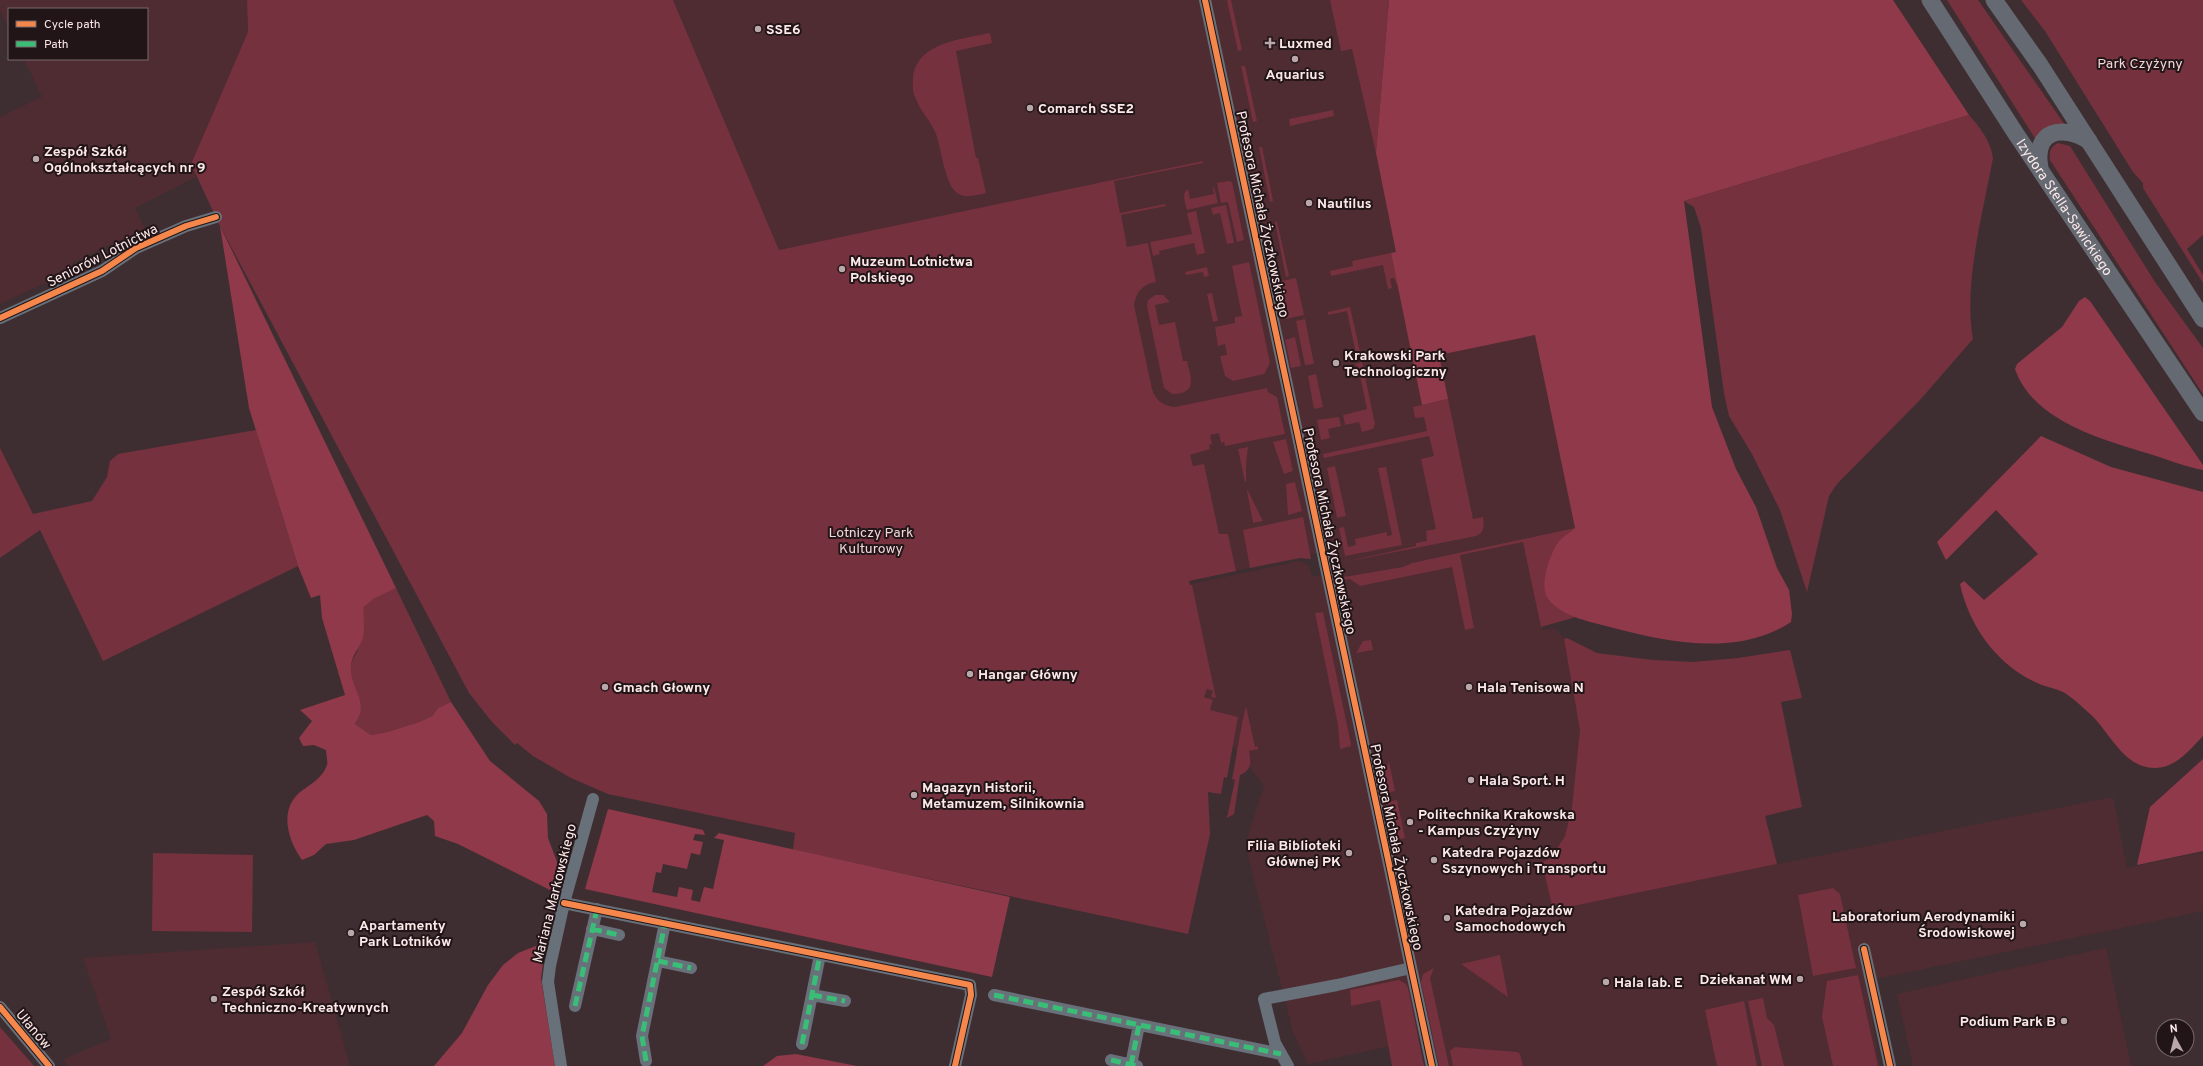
<svg xmlns="http://www.w3.org/2000/svg" width="2203" height="1066" font-family="Overpass,sans-serif">
  <style>
    .built { fill: #4e2c31 }
    .green { fill: #75313e }
    .forest { fill: #8f394a }
    .lines { fill: none; stroke-linecap: round; stroke-linejoin: round }
    .street { stroke: #687079; stroke-width: 12 }
    .secondary { stroke: #656971; stroke-width: 17 }
    .quiet { stroke: #3abd76; stroke-width: 5; stroke-dasharray: 10 5; stroke-linecap: butt }
    .cycleway-casing { stroke: #221517; stroke-width: 8 }
    .cycleway { stroke: #f5874c; stroke-width: 6 }
    .poi-dot { fill: #baa7a9; stroke: #221517; stroke-width: 1.5 }
    .labels { text-anchor: middle; stroke-width: 4; stroke-linejoin: round; paint-order: stroke }
    .poi-label { font-size: 14px; font-weight: bold; fill: #fce8e9; stroke: #221517; text-anchor: start }
    .park-label { font-size: 14px; fill: #f2d6d9; stroke: #221517 }
    .street-label { font-size: 14px; fill: #fce8e9; stroke: #221517 }
  </style>
  <rect width="100%" height="100%" fill="#3f2e31"/>
  <!-- built -->
  <path class="built" d="M 0,0 L 247,0 L 248,32 L 191,164 L 196,177 L 135,208 L 148,235 L 143,230 L 94,252 L 72,263 L 75,269 L 0,304 L 0,117 L 42,97 L 24,59 L 147,59 L 147,9 L 9,9 L 9,28 L 0,10 Z
    M 673,0 L 1351,0 L 1537,333 L 1576,529 L 1525,544 L 1543,630 L 1555,628 L 1564,639 L 1581,730 L 1572,807 L 1565,836 L 1550,859 L 1553,909 L 2113,797 L 2127,868 L 2203,852 L 2203,911 L 1865,981 L 1880,1066 L 1439,1066 L 1430,1027 L 1390,1046 L 1308,1064 L 1293,1032 L 1245,844 L 1264,786 L 1206,711 L 1202,636 L 1191,584 L 1300,561 L 1309,566 L 1312,577 L 1327,574 L 1328,551 L 1189,581 L 1105,182 L 779,250 Z
    M 315,942 L 350,1066 L 67,1066 L 64,1059 L 111,1039 L 83,958 Z
    M 2106,948 L 2131,1066 L 1913,1066 L 1897,994 Z"/>
  <!-- green -->
  <path class="green" d="M 247,0 L 673,0 L 779,250 L 1203,161 L 1203,163 L 1114,181 L 1120,213 L 1165,204 L 1166,206 L 1121,215 L 1127,247 L 1148,243 L 1156,282 C 1143,284 1136,292 1134,305 L 1152,389 C 1155,400 1163,406 1175,407 L 1267,388 L 1268,392 L 1277,397 L 1285,434 L 1225,446 L 1224,442 L 1221,443 L 1219,433 L 1210,435 L 1212,444 L 1209,445 L 1210,449 L 1190,455 L 1193,466 L 1204,464 L 1219,534 L 1228,534 L 1236,571 L 1189,581 L 1190,585 L 1192,585 L 1216,698 L 1211,697 L 1213,691 L 1207,689 L 1204,697 L 1213,700 L 1210,710 L 1238,717 L 1227,778 L 1224,777 L 1221,794 L 1208,792 L 1210,834 L 1188,934 L 793,850 L 795,833 L 608,794 L 571,778 L 533,756 L 517,743 L 515,745 L 492,722 L 469,693 L 220,226 L 191,164 L 248,32 Z
    M 1227,0 L 1231,0 L 1242,50 L 1238,51 Z
    M 1330,0 L 1389,0 L 1376,153 L 1352,49 L 1341,51 Z
    M 1947,0 L 1978,0 L 2065,125 L 2042,130 L 2036,140 Z
    M 2021,0 L 2203,0 L 2203,235 L 2187,249 L 2203,275 L 2203,283 L 2143,188 L 2143,183 L 2133,172 L 2045,31 Z
    M 990,33 L 992,43 L 956,51 L 976,158 L 978,158 L 986,193 C 976,195 963,200 955,191 C 945,182 941,148 936,134 C 931,121 920,111 915,97 C 912,91 913,83 913,76 C 918,42 963,39 990,33 Z
    M 1241,66 L 1245,66 L 1257,121 L 1253,122 Z
    M 1333,110 L 1334,116 L 1290,126 L 1289,119 Z
    M 1969,115 C 1980,127 1991,142 1993,158 C 1983,213 1963,285 1973,339 L 1920,400 L 1837,484 L 1829,496 L 1807,592 L 1780,510 L 1752,454 L 1729,416 L 1724,393 L 1701,228 L 1694,207 L 1684,201 Z
    M 2058,143 L 2070,146 L 2155,282 L 2203,348 L 2203,394 L 2050,160 C 2049,152 2050,147 2058,143 Z
    M 1259,147 L 1262,147 L 1273,201 L 1270,202 Z
    M 1228,181 L 1232,182 L 1244,240 L 1237,242 L 1228,202 L 1221,203 L 1217,183 Z
    M 1213,187 L 1214,187 L 1218,203 L 1187,210 C 1185,202 1181,194 1188,189 L 1190,199 L 1214,194 Z
    M 1226,205 L 1234,243 L 1227,244 L 1220,213 L 1213,215 L 1211,208 Z
    M 1196,211 L 1205,253 L 1197,255 L 1194,243 L 1159,251 L 1160,254 L 1153,256 L 1150,242 L 1192,234 L 1187,213 Z
    M 1277,221 L 1289,276 L 1286,277 L 1275,222 Z
    M 1391,253 L 1398,287 L 1394,278 L 1390,279 L 1392,288 L 1388,289 L 1383,265 L 1331,276 L 1330,271 L 1353,266 L 1352,261 Z
    M 1249,262 L 1270,363 L 1264,374 L 1233,381 L 1225,376 L 1220,356 L 1227,355 L 1225,344 L 1218,346 L 1215,327 L 1235,323 L 1235,317 L 1242,316 L 1232,266 Z
    M 1207,267 L 1209,276 L 1204,277 L 1203,272 L 1186,275 L 1185,272 Z
    M 1296,278 L 1304,315 L 1285,319 L 1277,282 Z
    M 1212,293 L 1218,321 L 1213,322 L 1207,294 Z
    M 1155,295 L 1163,295 L 1170,302 L 1155,305 L 1159,325 L 1175,322 L 1183,361 L 1187,361 C 1191,378 1198,394 1172,394 L 1164,388 L 1147,306 L 1148,300 Z
    M 1350,307 L 1361,356 L 1354,358 L 1353,355 L 1356,354 L 1347,311 L 1328,315 L 1328,312 Z
    M 1305,319 L 1314,364 L 1305,365 L 1296,321 Z
    M 1295,337 L 1301,366 L 1291,368 L 1285,340 Z
    M 1362,362 L 1375,424 L 1373,429 L 1362,432 L 1359,422 L 1345,425 L 1343,415 L 1367,409 L 1358,366 L 1356,366 L 1355,364 Z
    M 1316,374 L 1323,407 L 1314,409 L 1308,376 Z
    M 1448,399 L 1473,519 L 1483,517 C 1484,526 1485,532 1476,536 L 1340,563 L 1416,546 L 1416,543 L 1427,541 L 1426,531 L 1436,529 L 1421,459 L 1434,456 L 1429,436 L 1324,458 L 1323,454 L 1427,431 L 1424,417 L 1415,418 L 1413,407 Z
    M 1339,417 L 1341,426 L 1328,429 L 1330,438 L 1321,440 L 1317,420 Z
    M 256,430 L 298,566 L 103,661 L 40,530 L 0,558 L 0,448 L 33,514 L 92,501 L 107,477 L 110,461 L 118,454 Z
    M 1286,439 L 1293,471 L 1284,474 L 1273,442 Z
    M 1248,447 L 1246,464 L 1246,481 L 1245,482 L 1238,449 Z
    M 1335,466 L 1346,516 L 1337,518 L 1327,468 Z
    M 1386,467 L 1402,545 L 1345,556 L 1339,528 L 1344,527 L 1348,547 L 1356,545 L 1355,539 L 1387,532 L 1387,536 L 1392,535 L 1378,468 Z
    M 1295,482 L 1302,511 L 1288,515 L 1286,484 Z
    M 1247,491 L 1248,491 L 1263,521 L 1253,523 Z
    M 1303,517 L 1311,559 L 1300,558 L 1250,568 L 1243,530 Z
    M 1575,528 L 1560,540 L 1545,586 L 1547,598 L 1556,606 L 1576,617 L 1541,627 L 1523,542 L 1460,555 L 1474,628 L 1465,630 L 1452,567 L 1360,586 L 1350,579 L 1344,580 L 1344,577 L 1403,567 L 1412,563 Z
    M 396,588 L 451,702 L 438,708 L 432,716 L 419,722 L 387,732 L 371,735 L 355,724 C 370,704 348,686 351,666 C 351,660 357,654 358,649 C 360,640 361,612 365,606 C 371,596 386,592 396,588 Z
    M 1323,612 L 1351,744 L 1351,746 L 1340,749 L 1338,725 L 1315,613 Z
    M 1567,638 L 1597,653 L 1653,660 L 1693,662 L 1738,658 L 1790,650 L 1802,698 L 1781,702 L 1802,807 L 1765,816 L 1777,864 L 1553,910 L 1542,862 L 1550,859 L 1565,836 L 1572,807 L 1580,730 L 1564,639 Z
    M 1371,640 L 1373,650 L 1356,653 L 1363,641 Z
    M 1246,706 L 1255,747 L 1258,746 L 1258,749 L 1249,751 C 1251,762 1252,770 1240,775 L 1234,814 L 1227,818 L 1235,780 L 1232,779 C 1237,754 1240,730 1246,706 Z
    M 1389,762 L 1395,791 L 1385,794 L 1381,776 Z
    M 1397,800 L 1405,838 L 1399,839 L 1394,836 L 1387,802 Z
    M 153,853 L 253,855 L 252,932 L 152,931 Z
    M 1833,888 L 1840,894 L 1856,968 L 1813,976 L 1798,895 Z
    M 1500,955 L 1508,997 L 1461,964 Z
    M 1434,968 L 1430,978 L 1449,1066 L 1439,1066 L 1421,982 L 1423,974 Z
    M 1858,975 L 1878,1066 L 1833,1066 L 1822,1017 L 1827,981 Z
    M 1399,980 L 1406,984 L 1408,988 L 1424,1066 L 1392,1066 L 1380,1000 L 1351,1006 L 1350,990 Z
    M 1763,998 L 1767,1018 L 1774,1025 L 1784,1066 L 1762,1066 L 1748,1001 Z
    M 1744,1001 L 1757,1066 L 1717,1066 L 1705,1010 Z
    M 0,1027 L 34,1066 L 0,1066 Z
    M 1455,1047 L 1517,1052 L 1520,1054 L 1523,1066 L 1453,1066 L 1450,1051 Z"/>
  <!-- forest -->
  <path class="forest" d="M 1389,0 L 1893,0 L 1969,115 L 1684,201 L 1712,407 L 1736,469 L 1756,507 L 1777,568 L 1789,590 L 1792,614 L 1791,622 C 1739,656 1670,643 1614,628 C 1592,622 1564,618 1548,599 C 1538,587 1551,549 1561,539 C 1565,535 1571,532 1575,528 L 1535,335 L 1439,355 L 1448,399 L 1422,405 L 1391,253 L 1396,252 L 1376,153 Z
    M 220,226 L 396,588 L 373,599 L 364,607 C 363,617 365,629 363,638 C 360,647 351,657 351,666 C 349,689 371,701 355,724 L 371,735 L 387,732 L 419,722 L 432,716 L 438,708 L 451,702 L 490,761 L 539,801 L 547,814 L 548,838 L 559,867 L 555,886 L 550,890 L 458,844 L 435,836 L 434,821 L 427,815 L 354,840 L 326,844 L 314,855 L 302,860 C 288,841 279,811 299,793 C 309,785 323,778 327,765 C 328,761 326,754 326,750 L 314,745 L 303,746 L 299,738 L 312,721 L 300,710 L 345,695 L 322,618 L 320,595 L 311,598 L 298,566 L 249,408 Z
    M 2085,297 L 2090,301 L 2203,465 L 2203,470 C 2186,467 2169,460 2153,455 C 2105,440 2033,422 2015,369 L 2017,364 L 2062,327 L 2079,301 Z
    M 2041,436 L 2111,467 L 2203,492 L 2203,736 C 2190,750 2174,769 2154,768 C 2122,767 2109,730 2089,713 C 2081,706 2072,697 2063,692 C 2055,688 2045,687 2037,683 C 1997,665 1969,626 1960,584 L 1964,581 L 1984,600 L 2038,554 L 1996,510 L 1946,560 L 1937,542 Z
    M 2203,759 L 2203,851 L 2137,865 L 2150,807 Z
    M 608,809 L 703,830 L 705,835 L 695,834 L 693,840 L 703,842 L 700,855 L 691,853 L 687,869 L 663,864 L 661,873 L 656,872 L 652,892 L 677,897 L 679,887 L 693,890 L 691,900 L 700,902 L 704,887 L 713,889 L 724,840 L 714,838 L 719,833 L 1010,897 L 992,977 L 585,889 Z
    M 546,942 L 541,978 L 555,1066 L 434,1066 L 462,1033 L 488,985 L 503,965 L 518,953 Z
    M 796,1054 L 857,1066 L 763,1066 L 777,1056 Z"/>
  <g class="lines">
    <!-- street -->
    <path class="street" d="M 1205,0 L 1432,1066
      M 0,318 L 102,271 L 136,248 L 186,226 L 216,217
      M 564,903 L 970,985 L 971,995 L 955,1066
      M 592,929 L 619,935
      M 1864,949 L 1890,1066
      M 658,961 L 691,968
      M 812,995 L 845,1001
      M 994,995 L 1281,1054
      M 575,1006 L 597,909
      M 0,1007 L 49,1066
      M 802,1044 L 820,955
      M 1111,1060 L 1137,1066
      M 646,1061 L 642,1036 L 665,923
      M 1131,1065 L 1139,1025
      M 561,1066 L 548,982 L 550,966 L 564,903 L 593,799
      M 1288,1066 L 1275,1043 L 1264,999 L 1337,985 L 1411,968"/>
    <!-- secondary -->
    <g class="secondary">
      <path id="s1" d="M 1930,0 L 2016,134 L 2203,413"/>
      <path d="M 1994,0 L 2040,65 L 2203,319"/>
      <path d="M 2040,168 C 2033,130 2062,124 2089,141"/>
    </g>
    <!-- quiet -->
    <path class="quiet" d="M 592,929 L 619,935
      M 658,961 L 691,968
      M 812,995 L 845,1001
      M 994,995 L 1281,1054
      M 575,1006 L 597,909
      M 802,1044 L 820,955
      M 1111,1060 L 1137,1066
      M 646,1061 L 642,1036 L 665,923
      M 1131,1065 L 1139,1025"/>
    <!-- cycleway casing -->
    <g class="cycleway-casing">
      <path id="cycleway" d="M 1205,0 L 1432,1066
        M 0,318 L 102,271 L 136,248 L 186,226 L 216,217
        M 564,903 L 970,985 L 971,995 L 955,1066
        M 1864,949 L 1890,1066
        M 0,1007 L 49,1066"/>
    </g>
    <!-- cycleway -->
    <use href="#cycleway" class="cycleway"/>
  </g>
  <!-- markers -->
  <g class="poi-dot">
    <circle cx="758" cy="29" r="4"/>
    <path d="M1268 37h4v4h4v4h-4v4h-4v-4h-4v-4h4z"/>
    <circle cx="1295" cy="59" r="4"/>
    <circle cx="1030" cy="108" r="4"/>
    <circle cx="36" cy="159" r="4"/>
    <circle cx="1309" cy="203" r="4"/>
    <circle cx="842" cy="269" r="4"/>
    <circle cx="1336" cy="363" r="4"/>
    <circle cx="970" cy="674" r="4"/>
    <circle cx="605" cy="687" r="4"/>
    <circle cx="1469" cy="687" r="4"/>
    <circle cx="1471" cy="780" r="4"/>
    <circle cx="914" cy="795" r="4"/>
    <circle cx="1410" cy="822" r="4"/>
    <circle cx="1349" cy="853" r="4"/>
    <circle cx="1434" cy="860" r="4"/>
    <circle cx="1447" cy="918" r="4"/>
    <circle cx="2023" cy="924" r="4"/>
    <circle cx="351" cy="933" r="4"/>
    <circle cx="1800" cy="979" r="4"/>
    <circle cx="1606" cy="982" r="4"/>
    <circle cx="214" cy="999" r="4"/>
    <circle cx="2064" cy="1021" r="4"/>
  </g>
  <g class="labels">
    <!-- poi labels -->
    <g class="poi-label">
      <text x="766" y="34">SSE6</text>
      <text x="1279" y="48">Luxmed</text>
      <text x="1295" y="79" text-anchor="middle">Aquarius</text>
      <text x="1038" y="113">Comarch SSE2</text>
      <text x="44" y="156">Zespół Szkół<tspan x="44" dy="16">Ogólnokształcących nr 9</tspan></text>
      <text x="1317" y="208">Nautilus</text>
      <text x="850" y="266">Muzeum Lotnictwa<tspan x="850" dy="16">Polskiego</tspan></text>
      <text x="1344" y="360">Krakowski Park<tspan x="1344" dy="16">Technologiczny</tspan></text>
      <text x="978" y="679">Hangar Główny</text>
      <text x="613" y="692">Gmach Głowny</text>
      <text x="1477" y="692">Hala Tenisowa N</text>
      <text x="1479" y="785">Hala Sport. H</text>
      <text x="922" y="792">Magazyn Historii,<tspan x="922" dy="16">Metamuzem, Silnikownia</tspan></text>
      <text x="1418" y="819">Politechnika Krakowska<tspan x="1418" dy="16">- Kampus Czyżyny</tspan></text>
      <text x="1341" y="850" text-anchor="end">Filia Biblioteki<tspan x="1341" dy="16">Głównej PK</tspan></text>
      <text x="1442" y="857">Katedra Pojazdów<tspan x="1442" dy="16">Sszynowych i Transportu</tspan></text>
      <text x="1455" y="915">Katedra Pojazdów<tspan x="1455" dy="16">Samochodowych</tspan></text>
      <text x="2015" y="921" text-anchor="end">Laboratorium Aerodynamiki<tspan x="2015" dy="16">Środowiskowej</tspan></text>
      <text x="359" y="930">Apartamenty<tspan x="359" dy="16">Park Lotników</tspan></text>
      <text x="1792" y="984" text-anchor="end">Dziekanat WM</text>
      <text x="1614" y="987">Hala lab. E</text>
      <text x="222" y="996">Zespół Szkół<tspan x="222" dy="16">Techniczno-Kreatywnych</tspan></text>
      <text x="2056" y="1026" text-anchor="end">Podium Park B</text>
    </g>
    <!-- park labels -->
    <g class="park-label">
      <text x="2140" y="68">Park Czyżyny</text>
      <text x="871" y="537">Lotniczy Park<tspan x="871" dy="16">Kulturowy</tspan></text>
    </g>
    <!-- street labels -->
    <g class="street-label">
      <text dy="5" stroke="none"><textPath href="#s1" startOffset="247">Izydora Stella-Sawickiego</textPath></text>
      <text transform="translate(1263 214) rotate(78)" y="5">Profesora Michała Życzkowskiego</text>
      <text transform="translate(102 255) rotate(-27)" y="5">Seniorów Lotnictwa</text>
      <text transform="translate(1330 531) rotate(78)" y="5">Profesora Michała Życzkowskiego</text>
      <text transform="translate(1397 847) rotate(78)" y="5">Profesora Michała Życzkowskiego</text>
      <text transform="translate(554 893) rotate(-76)" y="5">Mariana Markowskiego</text>
      <text transform="translate(34 1029) rotate(50)" y="5">Ułanów</text>
    </g>
  </g>
  <!-- legend -->
  <rect x="8" y="8" width="140" height="52" fill="#221517" stroke="#79696b"/>
  <rect x="16" y="21" width="20" height="6" fill="#f5874c" stroke="#79696b"/>
  <text x="44" y="28" font-size="12" fill="#fce8e9">Cycle path</text>
  <rect x="16" y="41" width="20" height="6" fill="#3abd76" stroke="#79696b"/>
  <text x="44" y="48" font-size="12" fill="#fce8e9">Path</text>
  <!-- north arrow -->
  <g transform="translate(2175 1038) rotate(353)"><circle r="19" fill="#221517" stroke="#79696b"/>
  <path d="M0-3L7 15L0 10L-7 15Z" fill="#baa7a9"/>
  <text y="-6" font-size="11" font-weight="bold" text-anchor="middle" fill="#fce8e9">N</text>
  </g>
</svg>
